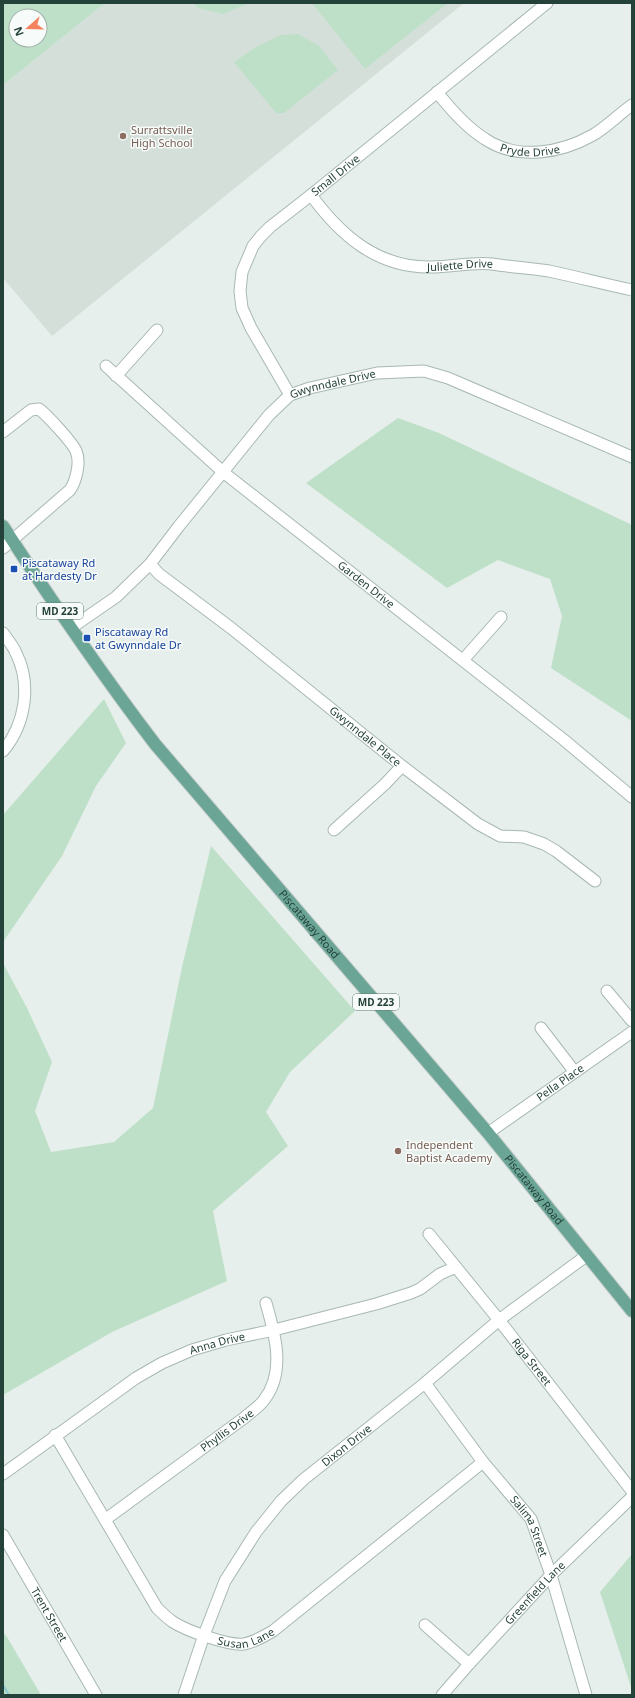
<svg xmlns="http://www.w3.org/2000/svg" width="635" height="1698" font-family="'Noto Sans',sans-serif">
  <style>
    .built { fill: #d4dfda }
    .green { fill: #bfe0c8; fill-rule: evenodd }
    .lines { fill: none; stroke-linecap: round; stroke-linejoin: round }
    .stream { stroke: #8ec9d4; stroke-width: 2 }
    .minor-casing { stroke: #a8b8b2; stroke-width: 13 }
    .major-casing { stroke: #c2cac8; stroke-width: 14 }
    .minor { stroke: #fff; stroke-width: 11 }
    .major { stroke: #6aa596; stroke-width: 12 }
    .education-dot { fill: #8d6e63; stroke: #f7fbf9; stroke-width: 1.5 }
    .transit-dot { fill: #1a4fb4; stroke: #f7fbf9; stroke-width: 1.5 }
    .labels { text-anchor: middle; stroke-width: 3; stroke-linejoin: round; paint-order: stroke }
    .shield { fill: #f7fbf9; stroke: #637a73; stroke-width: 1 }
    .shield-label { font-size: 10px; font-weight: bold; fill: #24423a }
    .education-label { font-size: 11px; fill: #785e54; stroke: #f7fbf9; text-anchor: start }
    .street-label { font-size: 11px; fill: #24423a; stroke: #f7fbf9 }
    .transit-label { font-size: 11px; fill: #164399; stroke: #f7fbf9; text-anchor: start }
  </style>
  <rect width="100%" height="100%" fill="#e6efeb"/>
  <!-- built -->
  <path class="built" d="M 105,3 L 464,3 L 52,336 L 3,278 L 3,85 Z"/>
  <!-- green -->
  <path class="green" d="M 3,3 L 105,3 L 3,85 ZM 16,16 L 40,16 L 40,40 L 16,40 Z
    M 194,3 L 249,3 L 223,14 L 198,8 Z
    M 312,3 L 448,3 L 365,69 Z
    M 298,34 L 319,46 L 338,70 L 284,113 L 276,113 L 234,62 L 256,47 L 281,35 Z
    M 398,418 L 439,433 L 632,525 L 632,721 L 551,668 L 562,616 L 550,579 L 498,560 L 447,588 L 306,483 Z
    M 104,699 L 126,743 L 96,786 L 62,856 L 3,942 L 3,815 Z
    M 211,846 L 355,1011 L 290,1072 L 266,1112 L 288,1146 L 213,1211 L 227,1281 L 112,1332 L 3,1395 L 3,963 L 27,1008 L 52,1062 L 35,1111 L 51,1152 L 114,1142 L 153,1108 L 182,967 Z
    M 632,1554 L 632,1690 L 600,1592 Z
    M 3,1632 L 7,1637 L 41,1695 L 3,1695 Z"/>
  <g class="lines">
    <!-- stream -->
    <path class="stream" d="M 3,1685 L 9,1695"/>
    <!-- minor casing -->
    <g class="minor-casing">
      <g id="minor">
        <path id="s1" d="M 437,92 C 451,110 466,127 485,139 C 518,161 561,153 593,135 C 607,127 619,114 632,105"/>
        <path id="s2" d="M 311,195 C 341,236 378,268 431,267 C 451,267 472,262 492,264 C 511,267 530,268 549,271 C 577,277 604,284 632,290"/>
        <path id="s3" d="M 106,366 L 223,472 L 564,740 L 632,797"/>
        <path d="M 116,376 L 157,330"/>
        <path id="s4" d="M 290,395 L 251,328 L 242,308 L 240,291 L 242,272 L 253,246 L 261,236 L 270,227 L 311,195 L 547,3"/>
        <path d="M 3,432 L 31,410 L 39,409 C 47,415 72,442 76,451 C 81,462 76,481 70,490 L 3,548"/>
        <path id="s5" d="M 150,564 L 159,574 L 231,628 L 402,766 L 478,824 L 500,836 L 524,837 L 544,844 L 556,851 L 595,881"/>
        <path id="s6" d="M 71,628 L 116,597 L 150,564 L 179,526 L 269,415 L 290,395 L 310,388 L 377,373 L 424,371 L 448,378 L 632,457"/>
        <path d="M 3,633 C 8,640 13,646 16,653 C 32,685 25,725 3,751"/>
        <path d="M 463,660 L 501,617"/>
        <path d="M 334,830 L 385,784 L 402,766"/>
        <path d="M 607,991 L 632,1021"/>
        <path d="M 541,1028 L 574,1071"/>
        <path id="s7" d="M 488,1133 L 632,1032"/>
        <path id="s8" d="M 429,1234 L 499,1320 L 632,1491"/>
        <path id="s9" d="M 425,1383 L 483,1462 L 531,1519 L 551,1575 L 586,1695"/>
        <path id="s10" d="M 55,1435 L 157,1608 C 162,1613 167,1618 173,1622 C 187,1631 229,1646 244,1644 C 255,1642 264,1636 273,1631 L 483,1462"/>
        <path id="s11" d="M 3,1474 L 136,1378 L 162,1363 L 192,1350 L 226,1340 L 274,1330 L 376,1304 L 411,1293 L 420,1289 L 440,1274 L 456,1267"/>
        <path id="s12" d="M 106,1519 L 244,1418 C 251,1412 259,1407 264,1400 C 286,1372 275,1334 266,1303"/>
        <path id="s13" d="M 3,1535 L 96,1695"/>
        <path d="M 425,1625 L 469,1664"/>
        <path id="s14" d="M 184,1695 L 204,1635 L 225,1581 L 256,1532 L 281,1501 L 304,1479 L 425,1383 L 499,1320 L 586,1256"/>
        <path id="s15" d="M 442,1695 L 469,1664 L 551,1575 L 632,1497"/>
      </g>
    </g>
    <!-- major casing -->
    <g class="major-casing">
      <g id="major">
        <path id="s16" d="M 3,526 C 51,600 101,673 155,744 L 488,1133 L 632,1311"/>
      </g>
    </g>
    <!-- minor -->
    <use href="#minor" class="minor"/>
    <!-- major -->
    <use href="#major" class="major"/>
  </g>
  <!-- markers -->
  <g class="education-dot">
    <circle cx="123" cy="136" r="4"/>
    <circle cx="398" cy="1151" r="4"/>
  </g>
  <g class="transit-dot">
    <rect x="10" y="565" width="8" height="8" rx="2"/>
    <rect x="83" y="634" width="8" height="8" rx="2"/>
  </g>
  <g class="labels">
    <!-- shield labels -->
    <g class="shield">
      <rect x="37" y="603" width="46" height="16" rx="3"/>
      <rect x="353" y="994" width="46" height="16" rx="3"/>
    </g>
    <g class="shield-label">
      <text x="60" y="615">MD 223</text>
      <text x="376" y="1006">MD 223</text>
    </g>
    <!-- education labels -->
    <g class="education-label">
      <text x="131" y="134">Surrattsville<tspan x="131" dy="13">High School</tspan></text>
      <text x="406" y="1149">Independent<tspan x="406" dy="13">Baptist Academy</tspan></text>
    </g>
    <!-- street labels -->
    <g class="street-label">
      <text dy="4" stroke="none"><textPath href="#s1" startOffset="115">Pryde Drive</textPath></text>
      <text dy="4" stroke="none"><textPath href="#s4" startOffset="273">Small Drive</textPath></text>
      <text dy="4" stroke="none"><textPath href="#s2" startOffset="175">Juliette Drive</textPath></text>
      <text dy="4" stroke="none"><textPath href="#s6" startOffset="366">Gwynndale Drive</textPath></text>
      <text dy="4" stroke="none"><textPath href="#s3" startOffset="340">Garden Drive</textPath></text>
      <text dy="4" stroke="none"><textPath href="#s5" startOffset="276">Gwynndale Place</textPath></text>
      <text dy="4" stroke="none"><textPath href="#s16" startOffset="503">Piscataway Road</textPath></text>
      <text dy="4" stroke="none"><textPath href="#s7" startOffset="88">Pella Place</textPath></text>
      <text dy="4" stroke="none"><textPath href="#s16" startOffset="851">Piscataway Road</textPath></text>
      <text dy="4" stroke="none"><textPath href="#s11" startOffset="253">Anna Drive</textPath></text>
      <text dy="4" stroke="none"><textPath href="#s8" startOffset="164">Riga Street</textPath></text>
      <text dy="4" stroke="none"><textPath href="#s12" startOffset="150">Phyllis Drive</textPath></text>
      <text dy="4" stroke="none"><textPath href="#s14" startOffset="305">Dixon Drive</textPath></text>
      <text dy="4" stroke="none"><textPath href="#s9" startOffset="178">Salima Street</textPath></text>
      <text dy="4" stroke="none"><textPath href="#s15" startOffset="138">Greenfield Lane</textPath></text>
      <text dy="4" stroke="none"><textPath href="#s13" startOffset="92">Trent Street</textPath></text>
      <text dy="4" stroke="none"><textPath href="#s10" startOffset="300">Susan Lane</textPath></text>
    </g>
    <!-- transit labels -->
    <g class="transit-label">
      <text x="22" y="567">Piscataway Rd<tspan x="22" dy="13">at Hardesty Dr</tspan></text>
      <text x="95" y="636">Piscataway Rd<tspan x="95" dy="13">at Gwynndale Dr</tspan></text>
    </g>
  </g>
  <!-- border -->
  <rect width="635" height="1698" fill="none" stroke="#24423a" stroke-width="8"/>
  <!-- north arrow -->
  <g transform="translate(28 28) rotate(250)"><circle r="19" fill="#f7fbf9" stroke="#a3b1ad"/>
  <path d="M0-3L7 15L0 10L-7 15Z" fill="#f4845f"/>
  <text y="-6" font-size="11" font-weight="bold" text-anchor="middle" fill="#24423a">N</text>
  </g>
</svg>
